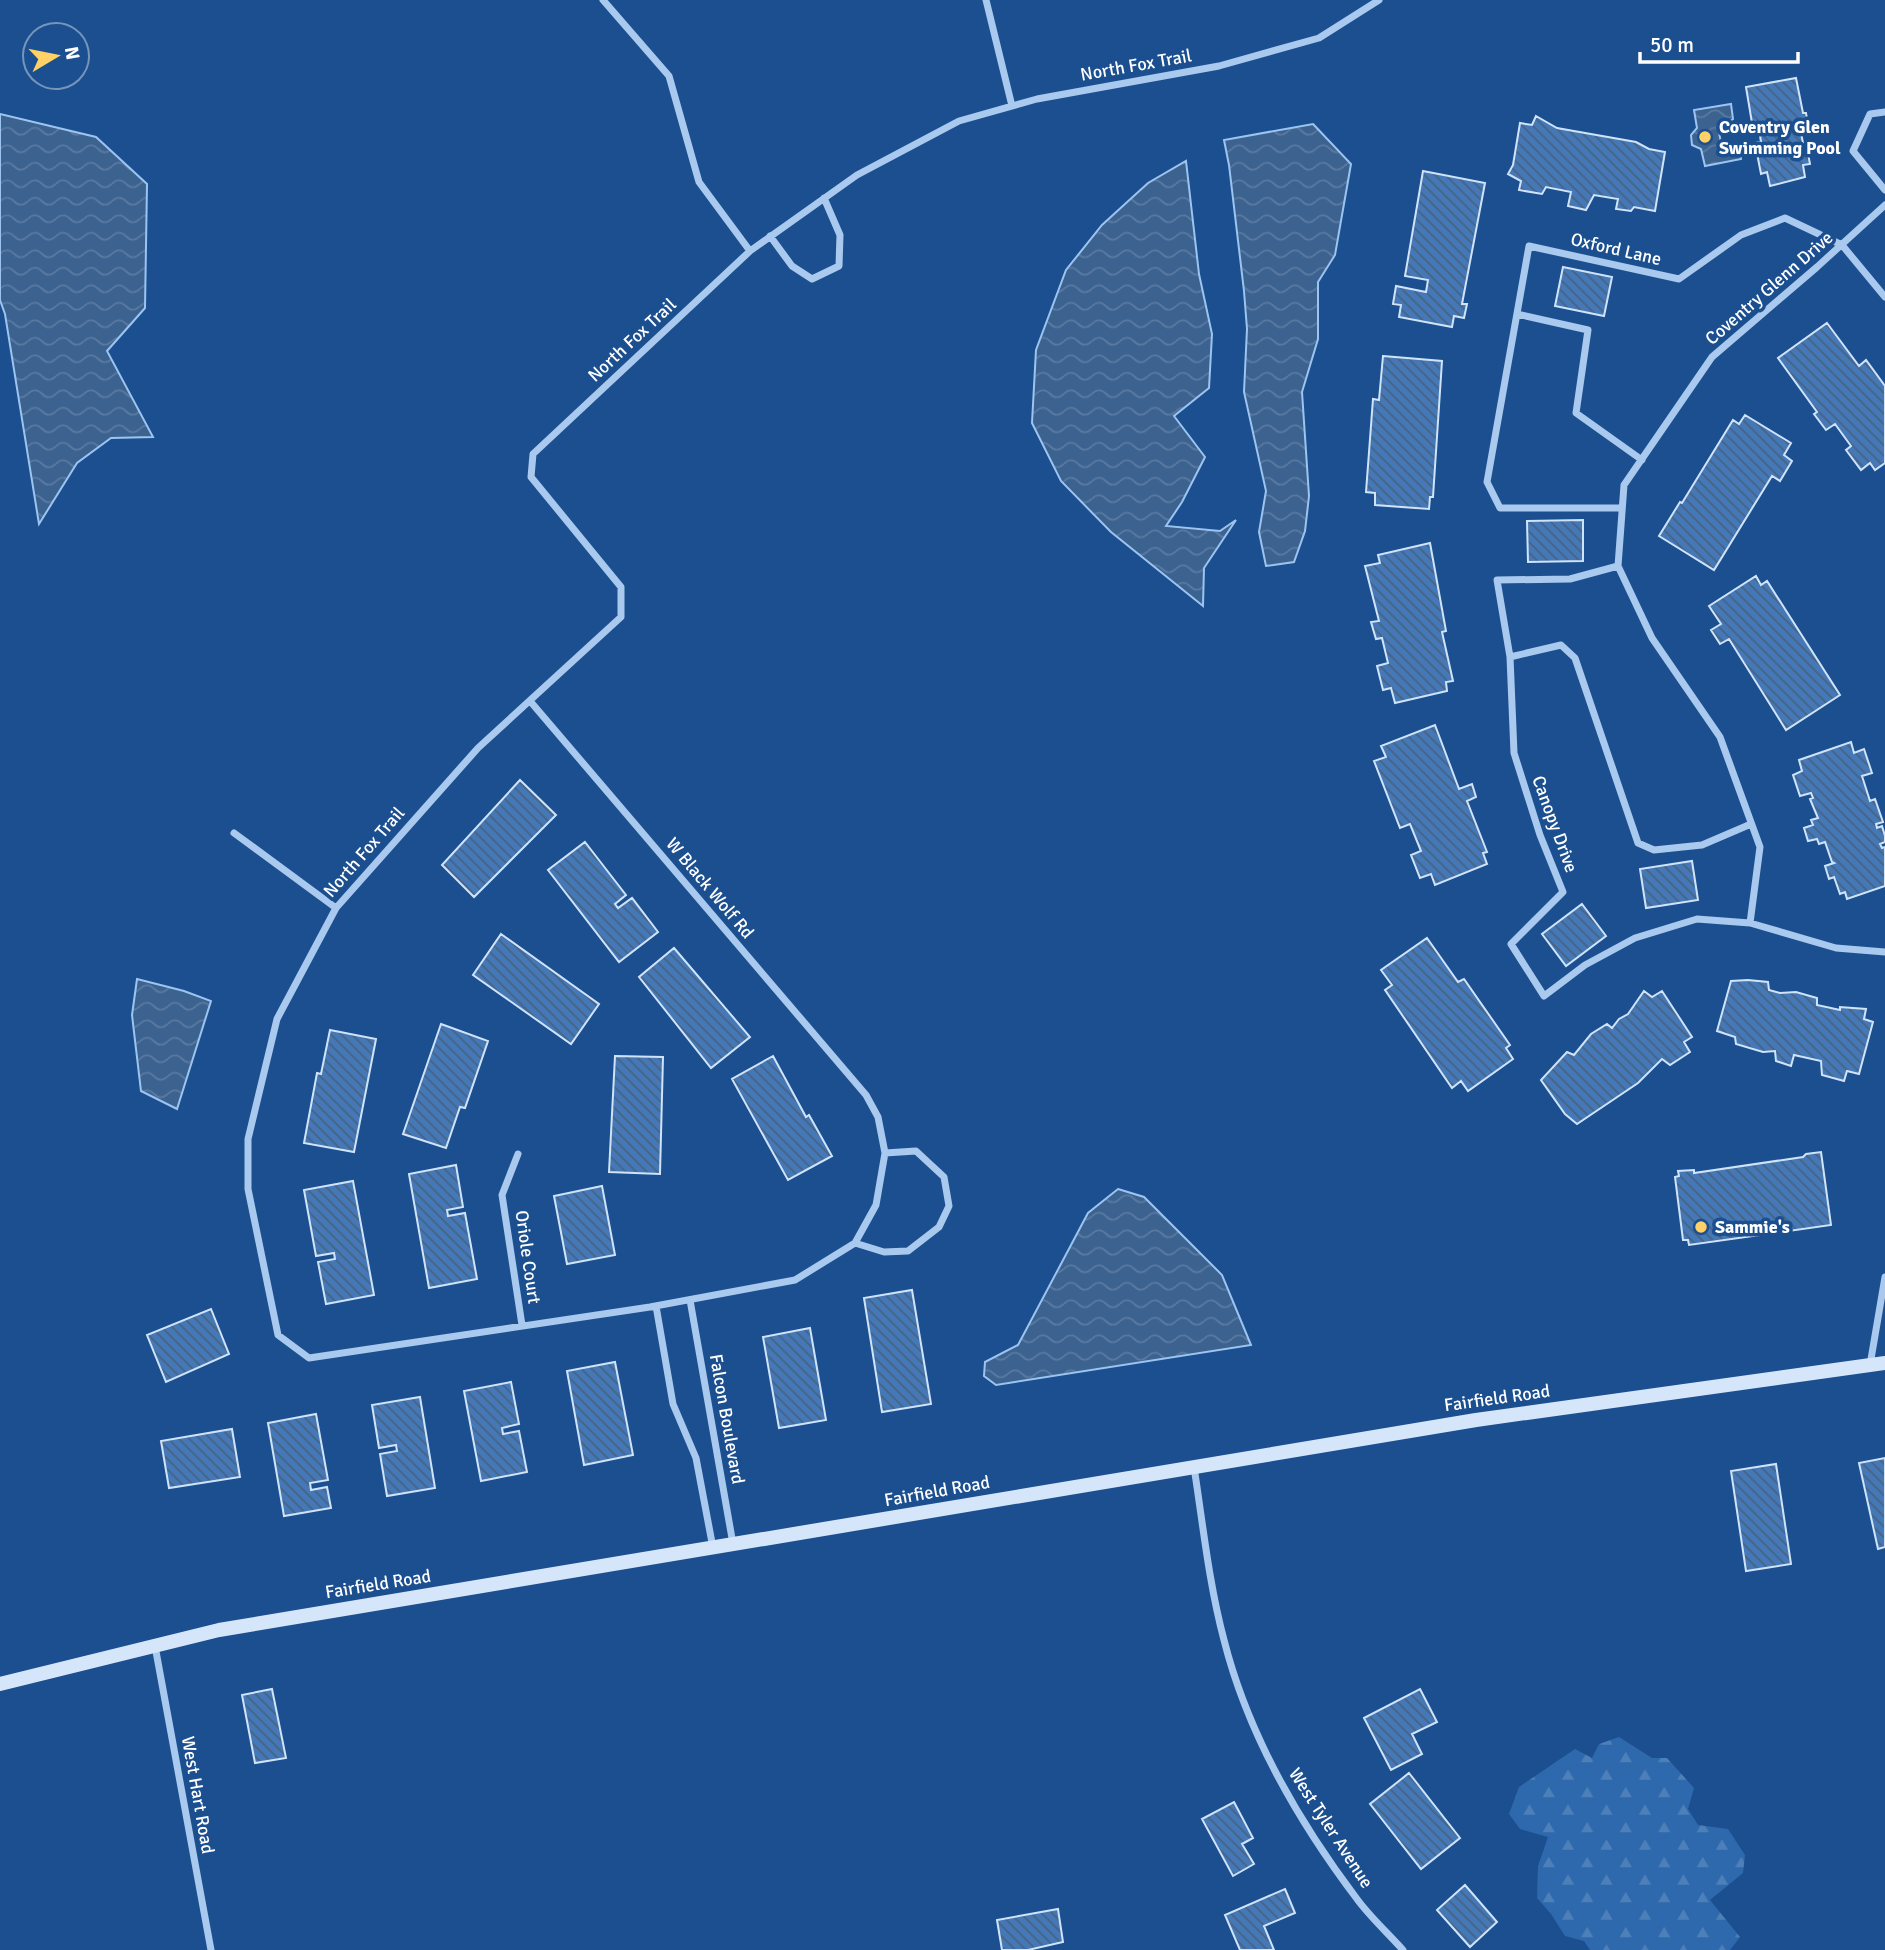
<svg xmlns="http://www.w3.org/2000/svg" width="1885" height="1950" font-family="Signika,sans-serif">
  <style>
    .forest { fill: url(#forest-firs) }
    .water { fill: url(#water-waves); stroke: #9cc4f0; stroke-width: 2 }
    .building { fill: url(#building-back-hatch); stroke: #cfe3fa; stroke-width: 2 }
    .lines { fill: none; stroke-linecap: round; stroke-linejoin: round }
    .street { stroke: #a9c9ee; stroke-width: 7 }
    .secondary { stroke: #d6e6fa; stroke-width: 14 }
    .poi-dot { fill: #ffd166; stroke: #1b4f8f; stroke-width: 2.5 }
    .labels { text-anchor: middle; stroke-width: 7; stroke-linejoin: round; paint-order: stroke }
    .street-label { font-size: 18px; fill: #fff; stroke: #1b4f8f }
    .poi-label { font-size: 18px; font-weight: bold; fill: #fff; stroke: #1b4f8f; text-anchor: start }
  </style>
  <defs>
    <pattern id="forest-firs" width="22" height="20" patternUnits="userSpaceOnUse" patternTransform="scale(1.75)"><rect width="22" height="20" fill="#2e69ad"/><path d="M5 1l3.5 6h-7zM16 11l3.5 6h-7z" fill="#4d80b9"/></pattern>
    <pattern id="water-waves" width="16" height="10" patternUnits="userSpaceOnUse" patternTransform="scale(1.75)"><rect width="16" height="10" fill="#3c6290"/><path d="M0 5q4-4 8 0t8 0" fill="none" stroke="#597aa1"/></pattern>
    <pattern id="building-back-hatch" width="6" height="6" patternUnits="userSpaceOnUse" patternTransform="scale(1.75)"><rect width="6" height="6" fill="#4478b7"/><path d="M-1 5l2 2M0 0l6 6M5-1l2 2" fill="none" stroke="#486282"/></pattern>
  </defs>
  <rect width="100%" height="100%" fill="#1b4f8f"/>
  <!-- forest -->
  <path class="forest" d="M 1619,1737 L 1652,1758 L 1667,1758 L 1694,1788 L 1688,1809 L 1698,1825 L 1728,1829 L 1745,1855 L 1743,1873 L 1710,1900 L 1740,1937 L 1730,1950 L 1590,1950 L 1584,1941 L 1565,1936 L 1551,1914 L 1537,1898 L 1538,1866 L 1548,1837 L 1520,1829 L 1509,1814 L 1519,1787 L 1575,1749 L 1592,1758 L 1599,1744 Z"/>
  <!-- water -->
  <path class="water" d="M 1731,104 L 1733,119 L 1720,128 L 1718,127 L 1721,143 L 1730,142 L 1730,144 L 1739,145 L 1741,159 L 1705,166 L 1701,149 L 1692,145 L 1691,135 L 1697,128 L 1694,110 Z
    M 0,114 L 96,137 L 147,184 L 145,308 L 107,351 L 153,437 L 111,438 L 77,463 L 39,524 L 5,314 L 0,300 Z
    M 1313,124 L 1351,164 L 1335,255 L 1318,282 L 1318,339 L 1302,392 L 1309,496 L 1305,531 L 1294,562 L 1266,566 L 1259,532 L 1266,491 L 1244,392 L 1247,329 L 1244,291 L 1229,165 L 1224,140 Z
    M 1186,161 L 1199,274 L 1212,334 L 1209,388 L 1174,416 L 1205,457 L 1182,502 L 1166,526 L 1220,531 L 1236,520 L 1204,568 L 1203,606 L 1111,532 L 1061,481 L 1032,423 L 1036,350 L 1066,270 L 1102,225 L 1148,183 Z
    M 137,979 L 184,991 L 211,1001 L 177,1109 L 141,1091 L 132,1015 Z
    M 1118,1189 L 1144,1197 L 1222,1275 L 1251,1345 L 996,1385 L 984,1376 L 985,1362 L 1018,1345 L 1088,1213 Z"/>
  <!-- building -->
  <path class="building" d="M 1796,78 L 1803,113 L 1806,113 L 1809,132 L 1801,133 L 1803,143 L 1806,143 L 1810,164 L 1803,165 L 1805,177 L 1770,186 L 1767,172 L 1761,174 L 1755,143 L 1761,142 L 1758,122 L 1752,123 L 1746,87 Z
    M 1536,116 L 1557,128 L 1636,142 L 1649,149 L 1665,152 L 1655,211 L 1634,207 L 1631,211 L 1616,209 L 1618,199 L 1594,195 L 1586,210 L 1568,206 L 1571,192 L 1546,187 L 1542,194 L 1519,190 L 1521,181 L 1508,174 L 1513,165 L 1520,123 L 1532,125 Z
    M 1423,171 L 1485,183 L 1462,304 L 1467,304 L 1464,318 L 1454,316 L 1452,327 L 1399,317 L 1401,305 L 1393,304 L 1396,286 L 1426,292 L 1428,280 L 1405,276 Z
    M 1563,267 L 1612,277 L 1604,316 L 1555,306 Z
    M 1827,323 L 1859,366 L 1866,360 L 1885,386 L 1885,463 L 1875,470 L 1870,463 L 1861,470 L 1846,450 L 1851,446 L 1835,424 L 1826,430 L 1814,414 L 1817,412 L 1778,358 Z
    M 1383,356 L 1442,361 L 1433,497 L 1430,497 L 1429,509 L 1375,505 L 1375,493 L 1366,492 L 1373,399 L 1379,400 Z
    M 1745,415 L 1791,443 L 1784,455 L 1792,461 L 1780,481 L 1772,476 L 1714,570 L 1659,536 L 1680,502 L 1682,503 L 1733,420 L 1739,424 Z
    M 1583,520 L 1583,561 L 1528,562 L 1527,521 Z
    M 1430,543 L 1446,631 L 1442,632 L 1453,681 L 1446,682 L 1447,691 L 1395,703 L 1391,688 L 1383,690 L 1377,666 L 1388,663 L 1382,638 L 1376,639 L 1371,622 L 1379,621 L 1365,566 L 1380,563 L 1378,555 Z
    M 1756,576 L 1761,585 L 1767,581 L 1840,695 L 1786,730 L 1729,639 L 1720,644 L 1711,630 L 1721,624 L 1709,606 Z
    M 1435,725 L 1459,789 L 1472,784 L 1476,797 L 1467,801 L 1487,852 L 1483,853 L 1487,864 L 1435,885 L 1431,874 L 1420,878 L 1411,855 L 1421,851 L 1410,824 L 1400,828 L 1374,761 L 1386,757 L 1381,746 Z
    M 1851,742 L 1854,753 L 1864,749 L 1872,773 L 1862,776 L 1870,801 L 1875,799 L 1883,822 L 1876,824 L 1877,828 L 1882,826 L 1885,836 L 1885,842 L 1880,844 L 1882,848 L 1885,847 L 1885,886 L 1847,899 L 1845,892 L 1840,894 L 1834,877 L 1829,879 L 1825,866 L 1834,863 L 1832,862 L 1825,842 L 1819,844 L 1817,839 L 1808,841 L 1804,828 L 1813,825 L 1811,820 L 1818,818 L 1810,799 L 1813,798 L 1811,793 L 1800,796 L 1793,775 L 1802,771 L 1799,760 Z
    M 520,780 L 556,815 L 474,897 L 442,865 Z
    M 585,842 L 626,895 L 615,904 L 618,908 L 632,898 L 658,932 L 619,962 L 548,870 Z
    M 1692,861 L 1698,900 L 1646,908 L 1640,869 Z
    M 1582,904 L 1606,936 L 1566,966 L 1542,934 Z
    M 501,934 L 599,1004 L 571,1044 L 473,975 Z
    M 1427,938 L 1458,982 L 1464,979 L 1510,1045 L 1506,1048 L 1513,1059 L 1468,1091 L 1461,1081 L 1452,1088 L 1385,990 L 1392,985 L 1381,970 Z
    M 674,948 L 750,1037 L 711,1068 L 639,977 Z
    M 1748,980 L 1768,982 L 1769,990 L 1780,993 L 1796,992 L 1817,998 L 1817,1005 L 1840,1010 L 1840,1007 L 1866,1009 L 1864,1019 L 1873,1022 L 1859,1074 L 1847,1071 L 1844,1081 L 1822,1075 L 1821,1061 L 1794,1055 L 1791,1066 L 1776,1061 L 1775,1051 L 1763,1052 L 1736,1044 L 1735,1037 L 1717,1031 L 1731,981 Z
    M 1644,991 L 1652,997 L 1662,991 L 1692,1037 L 1684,1042 L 1690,1052 L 1670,1065 L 1662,1059 L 1638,1083 L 1577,1124 L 1565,1114 L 1541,1080 L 1567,1052 L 1574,1055 L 1591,1034 L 1607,1024 L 1612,1028 L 1619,1019 L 1628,1014 Z
    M 441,1024 L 488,1041 L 465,1108 L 460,1107 L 446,1148 L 403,1134 Z
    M 330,1030 L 376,1039 L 354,1152 L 304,1143 L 317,1073 L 321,1074 Z
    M 615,1056 L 663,1057 L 660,1174 L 609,1172 Z
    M 773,1056 L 806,1117 L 809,1115 L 832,1156 L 788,1180 L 732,1079 Z
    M 1821,1152 L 1831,1225 L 1689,1245 L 1688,1240 L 1683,1240 L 1675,1177 L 1679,1176 L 1678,1171 L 1694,1170 L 1694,1173 L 1803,1157 L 1806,1154 Z
    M 456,1165 L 463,1207 L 447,1210 L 448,1216 L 465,1213 L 477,1279 L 429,1288 L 409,1174 Z
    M 353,1181 L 374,1295 L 326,1304 L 318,1262 L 335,1259 L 334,1253 L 316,1256 L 304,1190 Z
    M 602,1186 L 615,1255 L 567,1264 L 554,1196 Z
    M 912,1290 L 931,1404 L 882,1412 L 864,1298 Z
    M 211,1309 L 229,1354 L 166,1382 L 147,1335 Z
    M 810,1328 L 826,1420 L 779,1428 L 763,1337 Z
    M 615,1362 L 633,1455 L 584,1465 L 567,1371 Z
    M 511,1382 L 519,1424 L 502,1428 L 503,1434 L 519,1431 L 527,1472 L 481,1481 L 464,1391 Z
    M 420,1397 L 435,1488 L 387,1496 L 380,1454 L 397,1451 L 396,1445 L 379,1448 L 372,1405 Z
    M 316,1414 L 328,1480 L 310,1483 L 311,1490 L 327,1487 L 331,1508 L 284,1516 L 268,1423 Z
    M 232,1429 L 240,1477 L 169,1488 L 161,1441 Z
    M 1885,1458 L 1885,1547 L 1878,1549 L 1859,1463 Z
    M 1776,1464 L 1791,1564 L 1746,1571 L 1731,1471 Z
    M 272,1689 L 286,1758 L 255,1763 L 242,1695 Z
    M 1420,1689 L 1437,1722 L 1412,1734 L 1422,1754 L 1391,1770 L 1364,1718 Z
    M 1409,1773 L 1460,1838 L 1421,1869 L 1370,1804 Z
    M 1234,1802 L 1253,1838 L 1242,1844 L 1254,1864 L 1233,1876 L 1202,1819 Z
    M 1465,1885 L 1497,1922 L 1470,1947 L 1437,1910 Z
    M 1285,1889 L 1295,1913 L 1264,1926 L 1274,1950 L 1240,1950 L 1225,1915 Z
    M 1058,1909 L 1063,1942 L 1028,1950 L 1002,1950 L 997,1920 Z"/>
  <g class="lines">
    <!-- street -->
    <path class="street" d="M 603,0 L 669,76 L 699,182 L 750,251
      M 986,0 L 1012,106
      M 1885,112 L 1870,114 L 1853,151 L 1885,190
      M 1885,205 L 1817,267 L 1712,357 L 1624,485 L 1618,566 L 1652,638 L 1720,737 L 1760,847 L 1750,923 L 1836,948 L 1885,952
      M 770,236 L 792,266 L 812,279 L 839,266 L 840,235 L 824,198
      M 1517,314 L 1588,330 L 1576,413 L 1642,460
      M 1622,508 L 1500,508 L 1487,482 L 1529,246 L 1679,279 L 1741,235 L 1785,218 L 1842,245 L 1885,297
      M 1618,566 L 1570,579 L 1497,580 L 1510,657 L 1514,753 L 1540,835 L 1563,892 L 1511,944 L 1544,996 L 1585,965 L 1635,938 L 1697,919 L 1750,923
      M 1510,657 L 1561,645 L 1575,658 L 1638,843 L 1654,850 L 1702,845 L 1751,824
      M 530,701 L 866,1095 L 878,1117 L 885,1153 L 876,1205 L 855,1243 L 795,1280 L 650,1307 L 309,1358 L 278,1335 L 248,1189 L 248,1139 L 277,1019 L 336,908 L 478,748 L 621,617 L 621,587 L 531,477 L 533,454 L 750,251 L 857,175 L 959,121 L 1037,99 L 1219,66 L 1319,38 L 1379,0
      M 234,833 L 336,908
      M 518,1154 L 502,1195 L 522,1325
      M 855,1243 L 884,1252 L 908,1251 L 939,1227 L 949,1206 L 944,1177 L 916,1151 L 885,1153
      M 690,1300 L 733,1544
      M 656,1306 L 673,1404 L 696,1458 L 713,1548
      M 1870,1365 L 1885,1277
      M 1194,1467 C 1203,1525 1209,1584 1224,1640 C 1248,1735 1298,1821 1357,1899 C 1370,1917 1388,1933 1403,1950
      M 155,1646 L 211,1950"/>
    <!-- secondary -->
    <path class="secondary" d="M 0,1684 L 219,1630 L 1476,1420 L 1885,1363"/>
  </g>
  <!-- markers -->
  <g class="poi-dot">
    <circle cx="1705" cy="137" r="7"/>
    <circle cx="1701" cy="1227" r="7"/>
  </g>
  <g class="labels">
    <!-- street labels -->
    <g class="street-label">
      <text transform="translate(1136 65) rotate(-10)" y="6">North Fox Trail</text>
      <text transform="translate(1616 249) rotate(13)" y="6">Oxford Lane</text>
      <text transform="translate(1769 288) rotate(-41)" y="6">Coventry Glenn Drive</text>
      <text transform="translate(632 340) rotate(-43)" y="6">North Fox Trail</text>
      <text transform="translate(1555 824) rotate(70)" y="6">Canopy Drive</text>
      <text transform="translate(364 852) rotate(-49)" y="6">North Fox Trail</text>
      <text transform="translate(710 888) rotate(50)" y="6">W Black Wolf Rd</text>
      <text transform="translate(528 1257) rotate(82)" y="6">Oriole Court</text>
      <text transform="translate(1497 1398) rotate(-8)" y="6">Fairfield Road</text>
      <text transform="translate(727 1419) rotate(80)" y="6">Falcon Boulevard</text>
      <text transform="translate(937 1491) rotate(-10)" y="6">Fairfield Road</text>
      <text transform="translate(378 1584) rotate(-9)" y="6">Fairfield Road</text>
      <text transform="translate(198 1795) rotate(80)" y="6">West Hart Road</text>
      <text transform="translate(1331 1828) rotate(57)" y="6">West Tyler Avenue</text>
    </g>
    <!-- poi labels -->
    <g class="poi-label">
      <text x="1719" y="133">Coventry Glen<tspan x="1719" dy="21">Swimming Pool</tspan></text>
      <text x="1715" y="1233">Sammie's</text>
    </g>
  </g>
  <!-- north arrow -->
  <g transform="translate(56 56) rotate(80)"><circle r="33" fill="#1b4f8f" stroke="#7695bc" stroke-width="2"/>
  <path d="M0-5L12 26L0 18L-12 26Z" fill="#ffd166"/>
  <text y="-10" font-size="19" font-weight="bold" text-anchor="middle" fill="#ffffff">N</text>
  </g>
  <!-- scale -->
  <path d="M1640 52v10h158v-10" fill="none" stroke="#ffffff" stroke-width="3.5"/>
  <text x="1650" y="52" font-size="21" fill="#ffffff" stroke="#1b4f8f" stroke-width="5" paint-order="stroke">50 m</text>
</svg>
